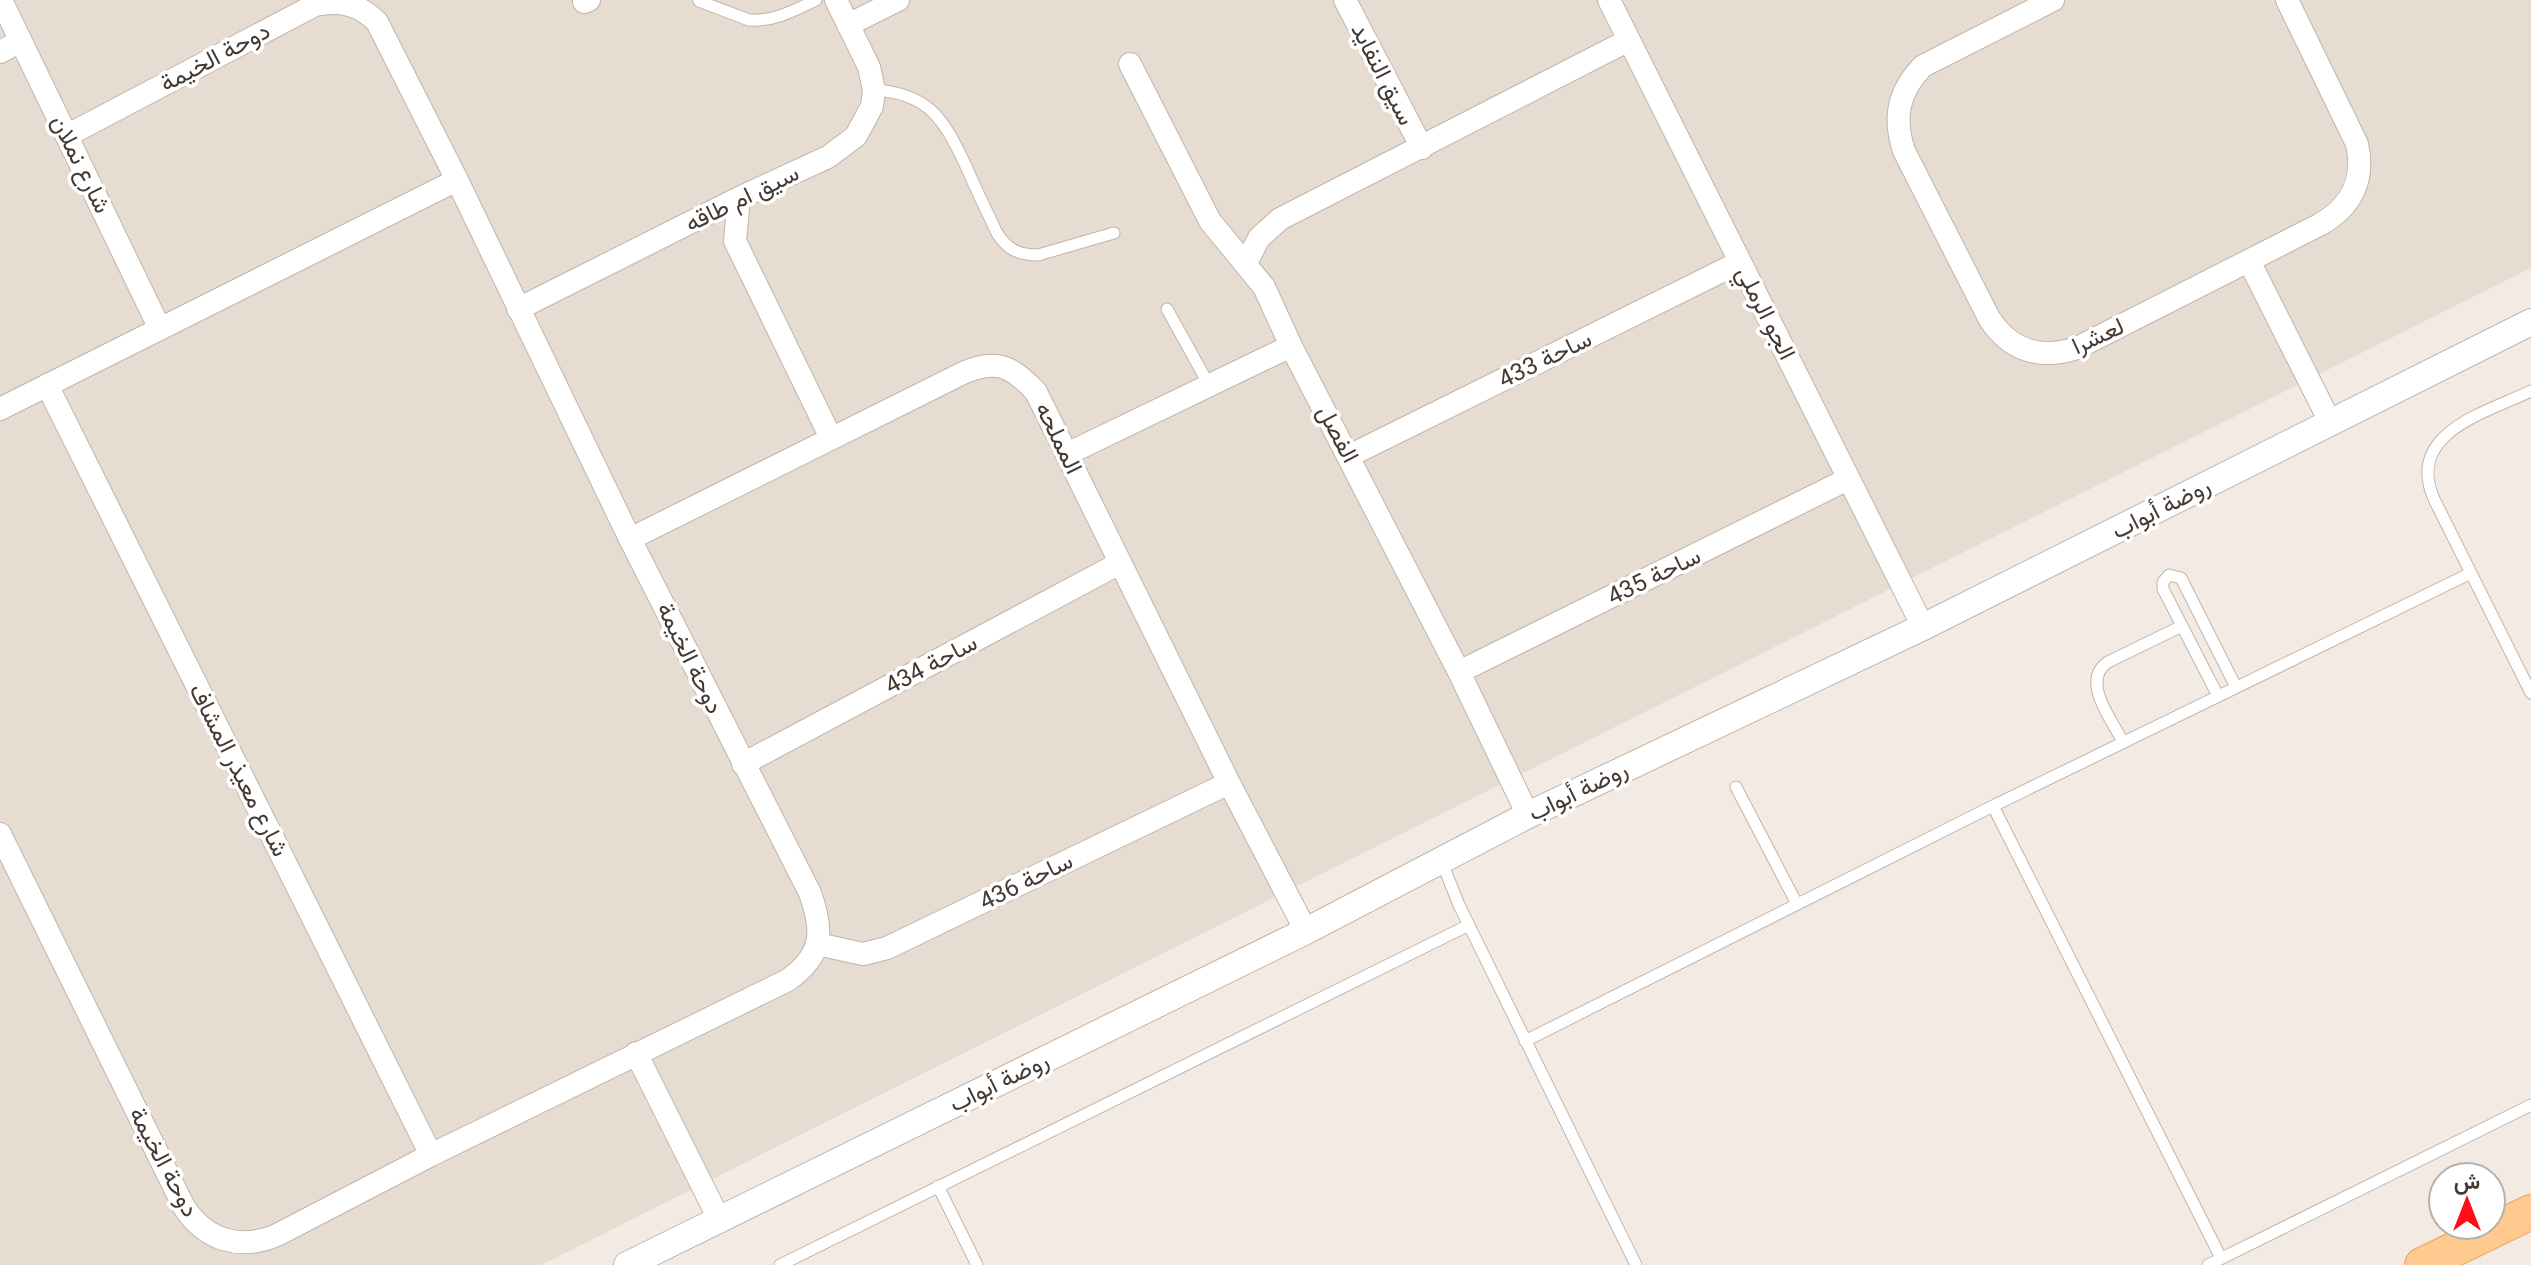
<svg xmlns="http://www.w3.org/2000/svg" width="2531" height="1265" font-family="Roboto,Vazirmatn,sans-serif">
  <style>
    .residential { fill: #e7dcd1 }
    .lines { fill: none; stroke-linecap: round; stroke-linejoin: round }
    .service-casing { stroke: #c1b4a8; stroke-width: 13 }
    .minor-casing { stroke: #c1b4a8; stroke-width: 24 }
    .tertiary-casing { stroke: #c1b4a8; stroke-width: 28 }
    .primary-casing { stroke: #eaa35a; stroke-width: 36 }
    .service { stroke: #fff; stroke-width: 11 }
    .minor { stroke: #fff; stroke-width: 22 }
    .tertiary { stroke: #fff; stroke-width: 26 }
    .primary { stroke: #ffca90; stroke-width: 34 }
    .labels { text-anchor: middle; stroke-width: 7; stroke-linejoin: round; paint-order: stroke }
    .street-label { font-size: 24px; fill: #453a33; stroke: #fff }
  </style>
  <rect width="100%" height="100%" fill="#f3ebe3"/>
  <!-- residential -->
  <path class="residential" d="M 0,0 L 2531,0 L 2531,268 L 541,1265 L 0,1265 Z"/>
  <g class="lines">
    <!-- service casing -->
    <g class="service-casing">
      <path id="service" d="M 699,1 L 749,20 C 774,22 795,10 816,0
        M 874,90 C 928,93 943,118 965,164 C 975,187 986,210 997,233 C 1007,249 1018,255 1038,255 L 1114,233
        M 1167,309 L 1209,385
        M 2531,391 C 2485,413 2405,433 2434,499 L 2531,693
        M 2218,696 L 2163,589 L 2163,582 L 2169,575 L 2181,578 L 2236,687
        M 2123,742 C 2112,720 2080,681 2108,662 L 2182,626
        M 1736,787 L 1797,904
        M 1993,806 L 2221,1258
        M 1441,860 L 1459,905 L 1636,1265
        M 1525,1041 L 1993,806 L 2471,573
        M 938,1186 L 977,1265
        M 780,1265 L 1469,925
        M 2208,1265 L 2531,1105"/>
    </g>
    <!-- minor casing -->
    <g class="minor-casing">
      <path id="minor" d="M 1,0 L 160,329
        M 1345,0 L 1422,148
        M 1609,0 L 1923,627
        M 2053,0 L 1923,66 C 1898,92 1893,117 1904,151 L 1989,318 C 2010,351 2040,360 2077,348 L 2319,225 C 2352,207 2365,180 2357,144 L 2287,0
        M 584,2 L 589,0
        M 848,25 L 898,0
        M 0,52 L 21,41
        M 1130,64 L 1210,221 L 1264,287 L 1291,346 L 1459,672 L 1528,815
        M 739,198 L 735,241 L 831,438
        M 2249,261 L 2330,422
        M 1246,263 L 1259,238 L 1280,219 L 1629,40
        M 518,309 L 739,198 L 828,157 L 856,136 L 872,106 L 874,90 L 869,67 L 836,0
        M 47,385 L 431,1155
        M 0,409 L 457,180
        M 1067,454 L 1291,346
        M 1349,456 L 1740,262
        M 630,539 L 963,373 C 997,358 1013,367 1036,392 L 1229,783 L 1306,931
        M 1459,672 L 1848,479
        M 743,764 L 1120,563
        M 0,834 L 184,1207 C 205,1240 240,1251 277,1235 L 431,1155 L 788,980 C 823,955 824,932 810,893 L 630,539 L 457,180 L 377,22 C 359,4 340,0 315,5 L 68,135
        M 817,944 L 863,954 L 887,948 L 1229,783
        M 636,1053 L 719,1219"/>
    </g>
    <!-- tertiary casing -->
    <g class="tertiary-casing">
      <path id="tertiary" d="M 627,1265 L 1306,931 L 1528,815 L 1923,627 L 2531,322"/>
    </g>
    <!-- primary casing -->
    <g class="primary-casing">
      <path id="primary" d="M 2422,1265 L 2531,1212"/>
    </g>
    <!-- service -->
    <use href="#service" class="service"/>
    <!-- minor -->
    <use href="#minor" class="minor"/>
    <!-- tertiary -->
    <use href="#tertiary" class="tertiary"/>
    <!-- primary -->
    <use href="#primary" class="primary"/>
  </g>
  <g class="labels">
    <!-- street labels -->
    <g class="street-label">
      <text transform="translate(215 57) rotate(-28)" y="8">دوحة الخيمة</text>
      <text transform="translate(1383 74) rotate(63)" y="8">سيق النفايد</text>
      <text transform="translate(81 164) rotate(64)" y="8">شارع نملان</text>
      <text transform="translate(742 198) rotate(-26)" y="8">سيق ام طاقه</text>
      <text transform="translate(1766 313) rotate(63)" y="8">الجو الرملي</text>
      <text transform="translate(2098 336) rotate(-25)" y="8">لعشرا</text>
      <text transform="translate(1545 359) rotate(-26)" y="8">ساحة 433</text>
      <text transform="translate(1338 434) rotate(62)" y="8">الفصل</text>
      <text transform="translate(1059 438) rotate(64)" y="8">المملحه</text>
      <text transform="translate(2161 508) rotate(-27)" y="8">روضة أبواب</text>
      <text transform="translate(1654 576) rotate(-26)" y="8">ساحة 435</text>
      <text transform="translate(690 658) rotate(64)" y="8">دوحة الخيمة</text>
      <text transform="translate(931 664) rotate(-28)" y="8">ساحة 434</text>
      <text transform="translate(239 770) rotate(63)" y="8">شارع معيذر المشاف</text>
      <text transform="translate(1578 791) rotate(-26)" y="8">روضة أبواب</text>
      <text transform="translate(1026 881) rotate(-26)" y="8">ساحة 436</text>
      <text transform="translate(999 1082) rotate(-26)" y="8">روضة أبواب</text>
      <text transform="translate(164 1162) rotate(62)" y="8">دوحة الخيمة</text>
    </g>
  </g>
  <!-- north arrow -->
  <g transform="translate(2467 1201)"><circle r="38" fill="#ffffff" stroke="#b5b0ad" stroke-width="2"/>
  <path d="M0-6L14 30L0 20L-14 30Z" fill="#ff0e18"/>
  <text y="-12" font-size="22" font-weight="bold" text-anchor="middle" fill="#453a33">ش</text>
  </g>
</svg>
